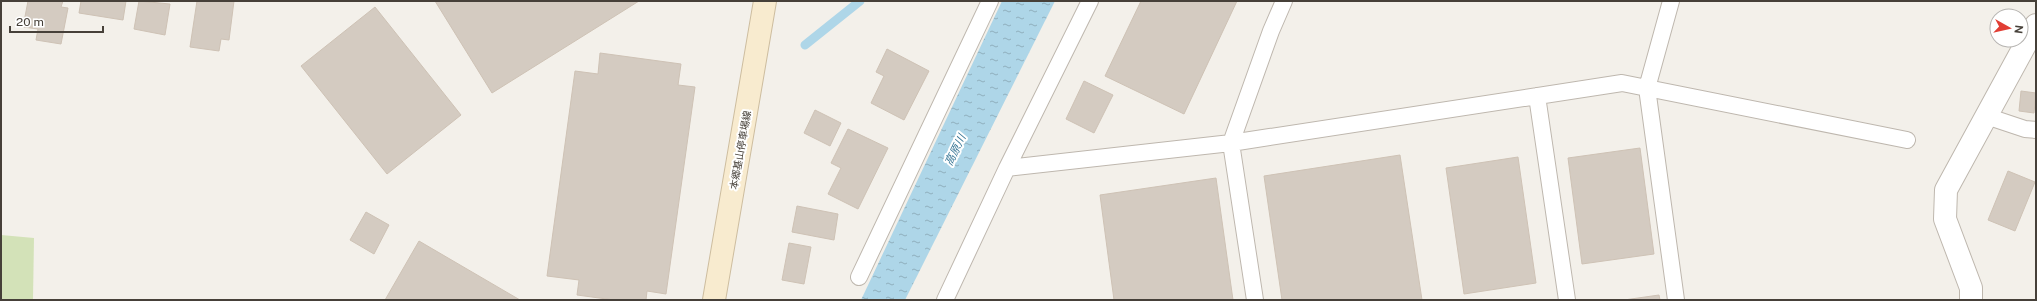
<svg xmlns="http://www.w3.org/2000/svg" width="2037" height="301" font-family="'Public Sans','Noto Sans JP',sans-serif">
  <style>
    .pitch { fill: #d3e2b8 }
    .water { fill: url(#water-ripples) }
    .lines { fill: none; stroke-linecap: round; stroke-linejoin: round }
    .stream { stroke: #aed6e8; stroke-width: 9 }
    .building { fill: #d4cbc1; stroke: #cec2b5 }
    .service-casing { stroke: #beb7ae; stroke-width: 18 }
    .minor-casing { stroke: #beb7ae; stroke-width: 24 }
    .secondary-casing { stroke: #cdbd9f; stroke-width: 24 }
    .service { stroke: #fff; stroke-width: 16 }
    .minor { stroke: #fff; stroke-width: 22 }
    .secondary { stroke: #f8ebcf; stroke-width: 22 }
    .labels { text-anchor: middle; stroke-width: 4; stroke-linejoin: round; paint-order: stroke }
    .street-label { font-size: 10px; fill: #464039; stroke: #fff }
    .water-label { font-size: 11px; font-style: italic; fill: #3a7897; stroke: #fff }
  </style>
  <defs>
    <pattern id="water-ripples" width="26" height="14" patternUnits="userSpaceOnUse"><rect width="26" height="14" fill="#aed6e8"/><path d="M2 4q2-2 4 0t4 0M15 11q2-2 4 0t4 0" fill="none" stroke="#8fafbd"/></pattern>
  </defs>
  <rect width="100%" height="100%" fill="#f3f0ea"/>
  <!-- pitch -->
  <path class="pitch" d="M 1,235 L 34,238 L 33,300 L 1,300 Z"/>
  <!-- water -->
  <path class="water" d="M 1002,1 L 1055,1 L 905,300 L 861,300 Z"/>
  <g class="lines">
    <!-- stream -->
    <path class="stream" d="M 805,45 L 860,1"/>
  </g>
  <!-- building -->
  <path class="building" d="M 28,1 L 63,1 L 61,7 L 68,8 L 61,44 L 36,40 L 38,29 L 23,27 Z
    M 81,1 L 126,1 L 123,20 L 79,13 Z
    M 139,1 L 170,4 L 165,35 L 134,29 Z
    M 197,1 L 234,1 L 229,40 L 221,39 L 219,51 L 190,47 Z
    M 435,1 L 639,1 L 492,93 Z
    M 1141,1 L 1237,1 L 1184,114 L 1105,76 Z
    M 375,7 L 461,115 L 387,174 L 301,66 Z
    M 887,49 L 929,71 L 904,120 L 871,103 L 884,76 L 876,72 Z
    M 600,53 L 681,64 L 678,85 L 695,87 L 666,294 L 647,291 L 646,300 L 614,300 L 577,295 L 579,280 L 547,276 L 575,71 L 598,74 Z
    M 1084,81 L 1113,95 L 1094,133 L 1066,119 Z
    M 2021,91 L 2036,93 L 2034,113 L 2019,111 Z
    M 815,110 L 841,123 L 830,146 L 804,133 Z
    M 848,129 L 888,148 L 858,209 L 828,194 L 841,168 L 831,163 Z
    M 1640,148 L 1654,254 L 1582,264 L 1568,158 Z
    M 1400,155 L 1422,300 L 1282,300 L 1264,176 Z
    M 1518,157 L 1536,283 L 1464,294 L 1446,168 Z
    M 2008,171 L 2035,182 L 2015,231 L 1988,220 Z
    M 1216,178 L 1233,300 L 1114,300 L 1100,195 Z
    M 797,206 L 838,214 L 834,240 L 792,232 Z
    M 366,212 L 389,225 L 374,254 L 350,240 Z
    M 419,241 L 520,300 L 385,300 Z
    M 789,243 L 811,247 L 804,284 L 782,280 Z
    M 1659,295 L 1660,300 L 1624,300 Z"/>
  <g class="lines">
    <!-- service casing -->
    <g class="service-casing">
      <path id="service" d="M 1671,1 L 1647,88 L 1676,300
        M 1537,96 L 1567,300
        M 1986,116 L 2025,129 L 2036,130
        M 1007,168 L 1231,143 L 1622,83 L 1907,140
        M 859,277 L 990,1
        M 945,300 L 1007,168 L 1090,1
        M 1255,300 L 1231,143 L 1271,31 L 1284,1"/>
    </g>
    <!-- minor casing -->
    <g class="minor-casing">
      <path id="minor" d="M 1971,300 L 1971,288 L 1945,219 L 1946,190 L 2036,25"/>
    </g>
    <!-- secondary casing -->
    <g class="secondary-casing">
      <path id="secondary" d="M 714,300 L 765,1"/>
    </g>
    <!-- service -->
    <use href="#service" class="service"/>
    <!-- minor -->
    <use href="#minor" class="minor"/>
    <!-- secondary -->
    <use href="#secondary" class="secondary"/>
  </g>
  <g class="labels">
    <!-- street labels -->
    <g class="street-label">
      <text transform="translate(740 150) rotate(-80)" y="4">本郷基山停車場線</text>
    </g>
    <!-- water labels -->
    <g class="water-label">
      <text transform="translate(955 150) rotate(-64)" y="4">高原川</text>
    </g>
  </g>
  <!-- border -->
  <rect width="2037" height="301" fill="none" stroke="#464039" stroke-width="4"/>
  <!-- north arrow -->
  <g transform="translate(2009 28) rotate(98)"><circle r="19" fill="#ffffff" stroke="#b5b3b0"/>
  <path d="M0-3L7 15L0 10L-7 15Z" fill="#e13e34"/>
  <text y="-6" font-size="11" font-weight="bold" text-anchor="middle" fill="#464039">N</text>
  </g>
  <!-- scale -->
  <path d="M10 26v6h93v-6" fill="none" stroke="#464039" stroke-width="2"/>
  <text x="16" y="26" font-size="12" fill="#464039" stroke="#ffffff" stroke-width="3" paint-order="stroke">20 m</text>
</svg>
